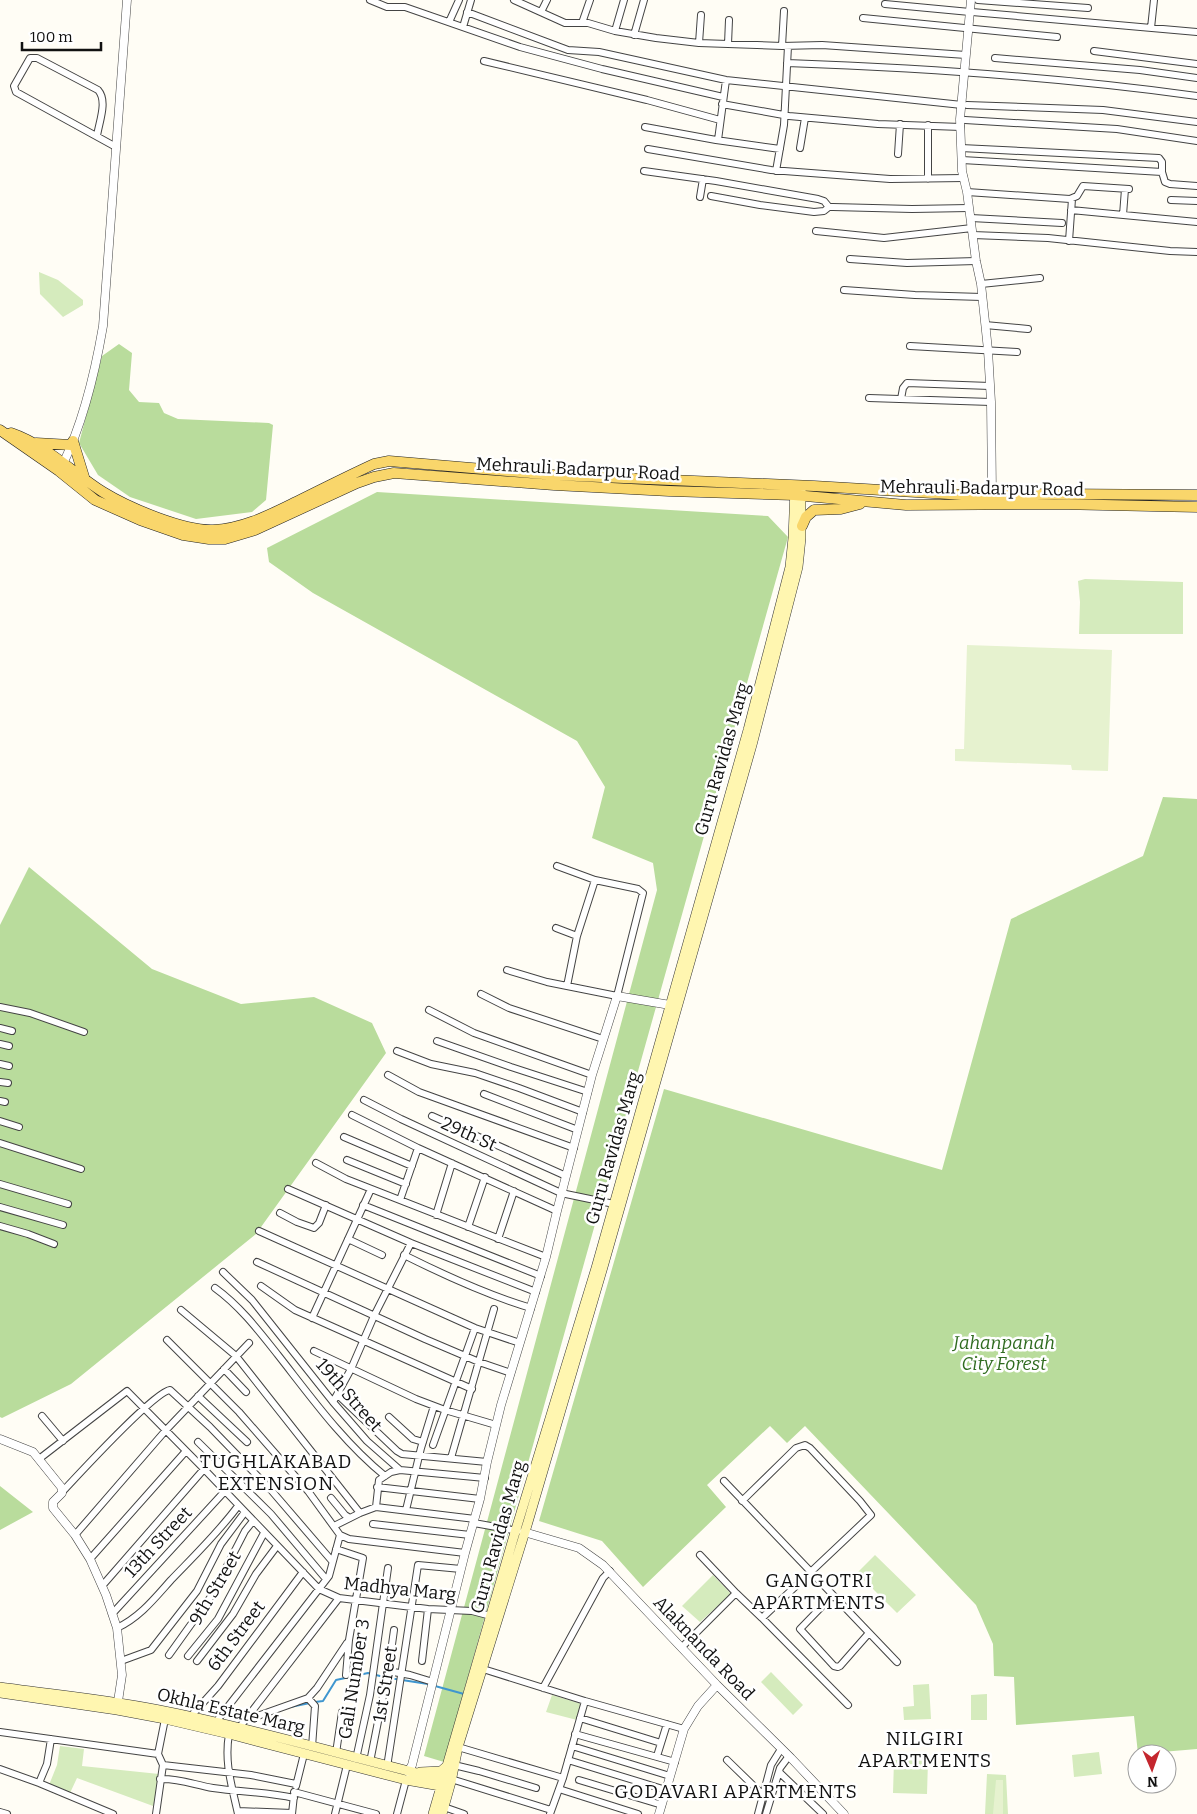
<svg xmlns="http://www.w3.org/2000/svg" width="1197" height="1814" font-family="Bitter,serif">
  <style>
    .green { fill: #d5ebbd }
    .forest { fill: #b9dc9c }
    .pitch { fill: #e6f2cf }
    .lines { fill: none; stroke-linecap: round; stroke-linejoin: round }
    .stream { stroke: #3f96cf; stroke-width: 2 }
    .minor-casing { stroke: #444; stroke-width: 8 }
    .tertiary-casing { stroke: #444; stroke-width: 9 }
    .secondary-casing { stroke: #333; stroke-width: 10 }
    .primary-casing { stroke: #222; stroke-width: 11 }
    .minor { stroke: #fff; stroke-width: 6 }
    .tertiary { stroke: #fff; stroke-width: 8 }
    .secondary { stroke: #fff6b0; stroke-width: 9 }
    .primary { stroke: #f9d66b; stroke-width: 10 }
    .labels { text-anchor: middle; stroke-width: 5; stroke-linejoin: round; paint-order: stroke }
    .street-label { font-size: 18px; fill: #111; stroke: #fff }
    .park-label { font-size: 18px; font-style: italic; fill: #2f6b1f; stroke: #fff }
    .neighbourhood-label { font-size: 19px; letter-spacing: 1px; fill: #111; stroke: #fff }
  </style>
  <rect width="100%" height="100%" fill="#fffdf5"/>
  <!-- green -->
  <path class="green" d="M 39,272 L 58,280 L 83,300 L 83,305 L 63,317 L 40,294 Z
    M 1085,579 L 1183,582 L 1183,634 L 1079,634 L 1080,602 L 1078,581 Z
    M 875,1555 L 916,1595 L 897,1613 L 857,1573 Z
    M 713,1575 L 731,1594 L 700,1622 L 682,1606 Z
    M 771,1672 L 803,1705 L 793,1715 L 761,1682 Z
    M 929,1684 L 931,1719 L 904,1720 L 903,1707 L 914,1706 L 913,1685 Z
    M 987,1694 L 987,1720 L 971,1720 L 971,1695 Z
    M 552,1695 L 582,1704 L 577,1720 L 546,1712 Z
    M 60,1746 L 84,1749 L 82,1766 L 159,1774 L 158,1792 L 153,1806 L 77,1778 L 70,1793 L 49,1785 L 57,1765 Z
    M 1099,1752 L 1102,1774 L 1074,1777 L 1072,1755 Z
    M 894,1760 L 928,1761 L 927,1794 L 893,1793 Z
    M 987,1774 L 1006,1775 L 1008,1814 L 985,1814 Z"/>
  <!-- forest -->
  <path class="forest" d="M 119,344 L 132,353 L 129,390 L 139,402 L 159,403 L 164,413 L 178,419 L 269,423 L 273,425 L 266,500 L 252,512 L 196,519 L 130,497 L 98,475 L 79,443 L 102,356 Z
    M 377,492 L 768,516 L 788,537 L 444,1762 L 424,1756 L 657,890 L 653,863 L 592,838 L 605,787 L 577,741 L 313,593 L 269,562 L 267,548 Z
    M 1163,797 L 1197,799 L 1197,1749 L 1138,1754 L 1134,1716 L 1016,1725 L 1014,1677 L 994,1676 L 993,1644 L 976,1605 L 805,1426 L 787,1443 L 770,1426 L 707,1485 L 726,1507 L 643,1587 L 602,1541 L 539,1521 L 664,1089 L 942,1170 L 1011,919 L 1143,856 Z
    M 29,867 L 152,969 L 241,1004 L 314,997 L 372,1023 L 386,1053 L 256,1234 L 71,1384 L 2,1418 L 0,1417 L 0,925 Z
    M 0,1486 L 33,1512 L 0,1530 Z"/>
  <!-- pitch -->
  <path class="pitch" d="M 967,645 L 1112,650 L 1108,771 L 1072,770 L 1071,765 L 955,761 L 955,749 L 964,749 Z
    M 996,1780 L 1003,1780 L 1003,1814 L 993,1814 Z"/>
  <g class="lines">
    <!-- stream -->
    <path class="stream" d="M 389,1678 L 428,1684
      M 435,1686 L 464,1694
      M 315,1702 L 323,1701 L 336,1680 L 368,1673 L 384,1677
      M 290,1707 L 310,1703"/>
    <!-- minor casing -->
    <g class="minor-casing">
      <path id="minor" d="M 370,0 L 387,7 L 405,7 L 520,47 L 602,69 L 723,97
        M 514,0 L 565,23 L 588,23 L 615,31 L 656,38 L 699,43 L 782,46 L 822,45 L 966,55
        M 978,0 L 1088,8
        M 885,4 L 970,12
        M 467,12 L 568,50 L 599,52 L 726,80 L 962,105
        M 541,12 L 547,0
        M 972,12 L 1197,32
        M 863,18 L 1057,37
        M 449,22 L 459,0
        M 582,23 L 590,0
        M 463,27 L 471,0
        M 1151,28 L 1154,0
        M 615,31 L 624,0
        M 634,35 L 644,0
        M 699,43 L 701,15
        M 728,44 L 729,20
        M 782,46 L 784,11
        M 1094,51 L 1197,64
        M 995,58 L 1140,70 L 1197,78
        M 484,61 L 647,100 L 720,120
        M 787,63 C 924,68 1061,77 1197,96
        M 722,104 L 789,116 L 878,124 L 961,127
        M 967,105 L 1103,110 L 1197,122
        M 965,120 L 1117,129 L 1197,141
        M 928,125 L 928,179
        M 645,127 L 716,140 L 780,149
        M 97,136 C 99,122 108,101 98,90 L 37,58 L 30,58 L 14,86 L 16,92 L 116,147
        M 718,140 L 726,80
        M 800,148 L 805,118
        M 961,148 L 1159,158 L 1162,162 L 1162,172 L 1165,182 L 1170,184 L 1197,186
        M 648,149 L 771,170 L 890,179 L 964,178
        M 898,154 L 900,124
        M 962,160 L 1162,172
        M 644,171 L 716,181 L 818,199 L 824,201 L 829,207
        M 776,171 L 784,125 L 788,46
        M 967,192 L 1070,199 L 1077,196 L 1083,186 L 1129,189
        M 711,196 L 760,205 L 814,212 L 824,211 L 829,207 L 833,207 L 912,209 L 969,208
        M 700,197 L 703,179
        M 1171,200 L 1197,201
        M 1071,210 L 1197,222
        M 1123,215 L 1125,189
        M 971,218 L 1062,223
        M 816,231 L 884,238 L 972,228
        M 973,235 L 1048,238 L 1170,251 L 1197,252
        M 1069,241 L 1072,199
        M 850,259 L 907,263 L 976,261
        M 981,284 L 1040,278
        M 844,290 L 915,295 L 982,297
        M 985,325 L 1028,329
        M 910,346 L 1017,352
        M 869,398 L 991,402
        M 901,399 L 903,388 L 907,383 L 990,386
        M 556,928 L 577,936
        M 507,970 L 547,982 L 617,996 L 643,893 L 638,889 L 595,880 L 557,866
        M 567,986 L 577,936 L 595,880
        M 481,994 L 509,1008 L 603,1039
        M 0,1007 L 30,1013 L 84,1032
        M 429,1010 L 474,1033 L 592,1075
        M 0,1028 L 12,1031
        M 437,1041 L 511,1067 L 588,1092
        M 0,1044 L 9,1046
        M 397,1051 L 431,1064 L 475,1073 L 519,1088 L 583,1112
        M 0,1064 L 9,1066
        M 388,1075 L 419,1092 L 574,1148
        M 0,1082 L 8,1083
        M 484,1094 L 578,1130
        M 364,1100 L 401,1119 L 561,1193 L 614,1204
        M 0,1101 L 5,1102
        M 352,1115 L 418,1148 L 557,1211
        M 432,1116 L 566,1176
        M 0,1121 L 19,1127
        M 344,1137 L 412,1166
        M 0,1143 L 81,1169
        M 347,1160 L 406,1184
        M 316,1163 L 346,1179 L 546,1257
        M 0,1184 L 68,1204
        M 288,1189 L 411,1243 L 536,1292
        M 400,1200 L 418,1148
        M 363,1205 L 541,1276
        M 0,1207 L 63,1225
        M 280,1213 L 297,1222 L 314,1228 L 319,1223 L 326,1205
        M 436,1215 L 452,1163
        M 0,1226 L 28,1234 L 54,1244
        M 468,1227 L 485,1177
        M 259,1231 L 475,1328 L 520,1343
        M 348,1239 L 382,1255
        M 498,1239 L 514,1191
        M 404,1255 C 446,1276 487,1295 531,1308
        M 257,1262 L 425,1339 L 479,1362 L 511,1373
        M 223,1272 L 252,1300 L 333,1402 L 367,1441 L 400,1470 L 485,1478
        M 261,1286 L 295,1310 L 472,1389
        M 215,1288 C 240,1306 259,1331 278,1355 C 311,1397 343,1442 385,1476
        M 181,1310 L 236,1356 L 360,1513
        M 312,1318 L 371,1189
        M 167,1340 L 239,1412 L 308,1491 L 340,1535 L 349,1539 L 465,1553
        M 314,1351 L 416,1399 L 445,1410 L 496,1425
        M 224,1369 L 246,1392
        M 338,1395 L 397,1451 L 402,1454 L 487,1462
        M 198,1396 L 247,1442
        M 333,1402 L 351,1369 L 374,1316 L 411,1243
        M 42,1416 L 63,1441
        M 389,1417 L 413,1439 L 423,1442
        M 198,1442 L 271,1514 L 326,1579
        M 433,1445 L 475,1328
        M 451,1458 L 494,1309
        M 39,1459 L 127,1391 L 204,1469 L 319,1589 L 339,1598 L 428,1609 L 472,1611 L 491,1616
        M 724,1481 L 897,1662
        M 377,1487 L 480,1499
        M 63,1491 C 79,1474 154,1392 170,1390 L 210,1427 L 271,1490 L 332,1561
        M 331,1498 L 345,1515 L 350,1518
        M 742,1501 L 796,1448 L 805,1445 L 810,1448 L 860,1501 L 871,1515 L 762,1618
        M 376,1507 L 379,1480 L 391,1472 L 400,1470
        M 406,1510 L 421,1448 L 434,1406
        M 474,1523 L 518,1531
        M 373,1524 L 470,1535
        M 334,1526 L 360,1513 L 376,1507 L 475,1519
        M 75,1535 L 166,1430 L 249,1343
        M 336,1549 L 363,1558 L 349,1640 L 346,1675
        M 700,1555 L 736,1593 L 762,1618 L 848,1705
        M 90,1559 L 186,1451
        M 102,1586 L 204,1469
        M 833,1595 L 800,1629 L 834,1666 L 838,1667 L 840,1666 L 869,1633
        M 112,1614 L 225,1491
        M 117,1628 C 140,1617 154,1599 171,1580 C 194,1556 218,1533 238,1506
        M 682,1647 L 736,1593
        M 169,1655 L 212,1595 L 245,1531 L 253,1521
        M 188,1656 L 218,1619 L 264,1533
        M 121,1661 L 151,1650 L 197,1591 L 221,1544 L 245,1512
        M 197,1661 L 233,1614 L 256,1574 L 277,1546
        M 422,1661 L 428,1609
        M 483,1669 L 585,1701 L 684,1729
        M 388,1671 L 410,1675 L 433,1682
        M 543,1688 L 603,1578 L 610,1571
        M 308,1698 L 315,1706 L 312,1747
        M 191,1716 L 218,1686 L 303,1572
        M 580,1718 L 661,1743
        M 249,1719 L 308,1698 L 317,1688 L 347,1643
        M 216,1722 L 329,1576 L 340,1535
        M 239,1728 L 339,1598
        M 0,1732 L 158,1754
        M 229,1734 C 224,1763 232,1786 238,1814
        M 575,1734 L 675,1762
        M 572,1746 L 670,1776
        M 458,1747 L 563,1778
        M 336,1753 L 342,1712
        M 657,1756 L 667,1724
        M 356,1759 L 370,1695 L 388,1568
        M 568,1760 L 666,1790
        M 727,1760 L 763,1795
        M 370,1762 L 389,1666 L 394,1630
        M 163,1765 L 251,1775 L 296,1784
        M 454,1765 L 479,1771 L 536,1788
        M 387,1767 L 418,1565 L 461,1569
        M 0,1769 L 39,1783 L 113,1814
        M 779,1772 L 823,1814
        M 160,1779 C 178,1778 195,1785 213,1788 C 240,1792 267,1792 294,1798
        M 451,1779 L 551,1810
        M 579,1780 L 662,1805
        M 39,1783 L 47,1764 L 51,1739
        M 296,1786 L 304,1754
        M 559,1789 L 638,1814
        M 294,1792 L 376,1814
        M 444,1807 L 464,1814
        M 238,1811 L 292,1813
        M 0,1812 L 7,1814
        M 156,1814 L 163,1765 L 158,1754 L 165,1719
        M 292,1814 L 294,1795
        M 335,1814 L 347,1765
        M 397,1814 L 406,1780
        M 550,1814 L 563,1778 L 585,1701
        M 758,1814 L 771,1765 L 781,1749
        M 766,1814 L 780,1768 L 789,1756"/>
    </g>
    <!-- tertiary casing -->
    <g class="tertiary-casing">
      <path id="tertiary" d="M 971,0 L 960,119 L 962,171 L 967,192 L 976,261 L 981,284 L 988,350 L 991,402 L 992,494
        M 62,466 C 83,423 95,373 103,326 L 127,0
        M 0,1439 L 33,1452 L 62,1488 L 62,1493 L 53,1502 L 53,1508 L 75,1535 L 90,1559 L 106,1595 L 117,1628 L 122,1675 L 117,1708
        M 524,1532 L 579,1548 L 603,1565 L 717,1685 L 791,1758 L 844,1814
        M 408,1772 L 412,1765 L 465,1553 L 480,1499 L 487,1462 L 501,1405 L 546,1257 L 557,1211 L 592,1075 L 617,996 L 670,1005
        M 659,1814 L 684,1729 L 698,1706 L 717,1685"/>
    </g>
    <!-- secondary casing -->
    <g class="secondary-casing">
      <path id="secondary" d="M 0,1687 C 56,1695 114,1700 169,1712 C 263,1731 356,1759 449,1781
        M 0,1693 L 117,1710 L 165,1719 L 229,1734 L 406,1780 L 446,1787
        M 420,1772 L 441,1771 L 448,1765
        M 433,1814 L 513,1539 L 596,1268 L 748,730 L 790,567 L 793,538 L 795,489
        M 442,1814 L 451,1782 L 458,1747 L 528,1522 L 603,1267 L 752,745 L 798,567 L 801,538 L 801,489"/>
    </g>
    <!-- primary casing -->
    <g class="primary-casing">
      <path id="primary" d="M 0,430 L 59,471 L 95,500 L 140,520 L 183,535 L 209,539 L 225,539 L 255,530 L 357,483 L 374,477 L 394,473 L 554,485 L 669,491 L 794,495 L 906,505 L 1057,504 L 1197,507
        M 11,433 C 46,445 73,473 103,492 C 129,508 184,531 213,530 C 245,529 275,512 302,499 C 326,487 350,475 374,464 L 389,461 L 554,475 L 814,486 L 966,495 L 1054,494 L 1197,495
        M 73,441 L 85,480
        M 36,443 L 71,445
        M 802,526 L 806,517 L 814,510 L 841,509 L 860,504"/>
    </g>
    <!-- minor -->
    <use href="#minor" class="minor"/>
    <!-- tertiary -->
    <use href="#tertiary" class="tertiary"/>
    <!-- secondary -->
    <use href="#secondary" class="secondary"/>
    <!-- primary -->
    <use href="#primary" class="primary"/>
  </g>
  <g class="labels">
    <!-- street labels -->
    <g class="street-label">
      <text transform="translate(578 469) rotate(3)" y="6">Mehrauli Badarpur Road</text>
      <text transform="translate(982 488) rotate(1)" y="6">Mehrauli Badarpur Road</text>
      <text transform="translate(722 759) rotate(-74)" y="6">Guru Ravidas Marg</text>
      <text transform="translate(469 1134) rotate(24)" y="6">29th St</text>
      <text transform="translate(613 1148) rotate(-74)" y="6">Guru Ravidas Marg</text>
      <text transform="translate(349 1395) rotate(49)" y="6">19th Street</text>
      <text transform="translate(498 1537) rotate(-74)" y="6">Guru Ravidas Marg</text>
      <text transform="translate(158 1542) rotate(-47)" y="6">13th Street</text>
      <text transform="translate(215 1588) rotate(-59)" y="6">9th Street</text>
      <text transform="translate(400 1589) rotate(6)" y="6">Madhya Marg</text>
      <text transform="translate(236 1636) rotate(-53)" y="6">6th Street</text>
      <text transform="translate(704 1648) rotate(46)" y="6">Alaknanda Road</text>
      <text transform="translate(354 1679) rotate(-81)" y="6">Gali Number 3</text>
      <text transform="translate(385 1684) rotate(-81)" y="6">1st Street</text>
      <text transform="translate(231 1711) rotate(13)" y="6">Okhla Estate Marg</text>
    </g>
    <!-- park labels -->
    <g class="park-label">
      <text x="1004" y="1349">Jahanpanah<tspan x="1004" dy="21">City Forest</tspan></text>
    </g>
    <!-- neighbourhood labels -->
    <g class="neighbourhood-label">
      <text x="276" y="1468">TUGHLAKABAD<tspan x="276" dy="22">EXTENSION</tspan></text>
      <text x="819" y="1587">GANGOTRI<tspan x="819" dy="22">APARTMENTS</tspan></text>
      <text x="925" y="1745">NILGIRI<tspan x="925" dy="22">APARTMENTS</tspan></text>
      <text x="736" y="1798">GODAVARI APARTMENTS</text>
    </g>
  </g>
  <!-- north arrow -->
  <g transform="translate(1152 1769) rotate(178)"><circle r="24" fill="#ffffff" stroke="#a0a0a0"/>
  <path d="M0-4L9 19L0 12L-9 19Z" fill="#c4262e"/>
  <text y="-8" font-size="14" font-weight="bold" text-anchor="middle" fill="#111111">N</text>
  </g>
  <!-- scale -->
  <path d="M22 42v8h79v-8" fill="none" stroke="#111111" stroke-width="2.5"/>
  <text x="30" y="42" font-size="15" fill="#111111" stroke="#ffffff" stroke-width="4" paint-order="stroke">100 m</text>
</svg>
